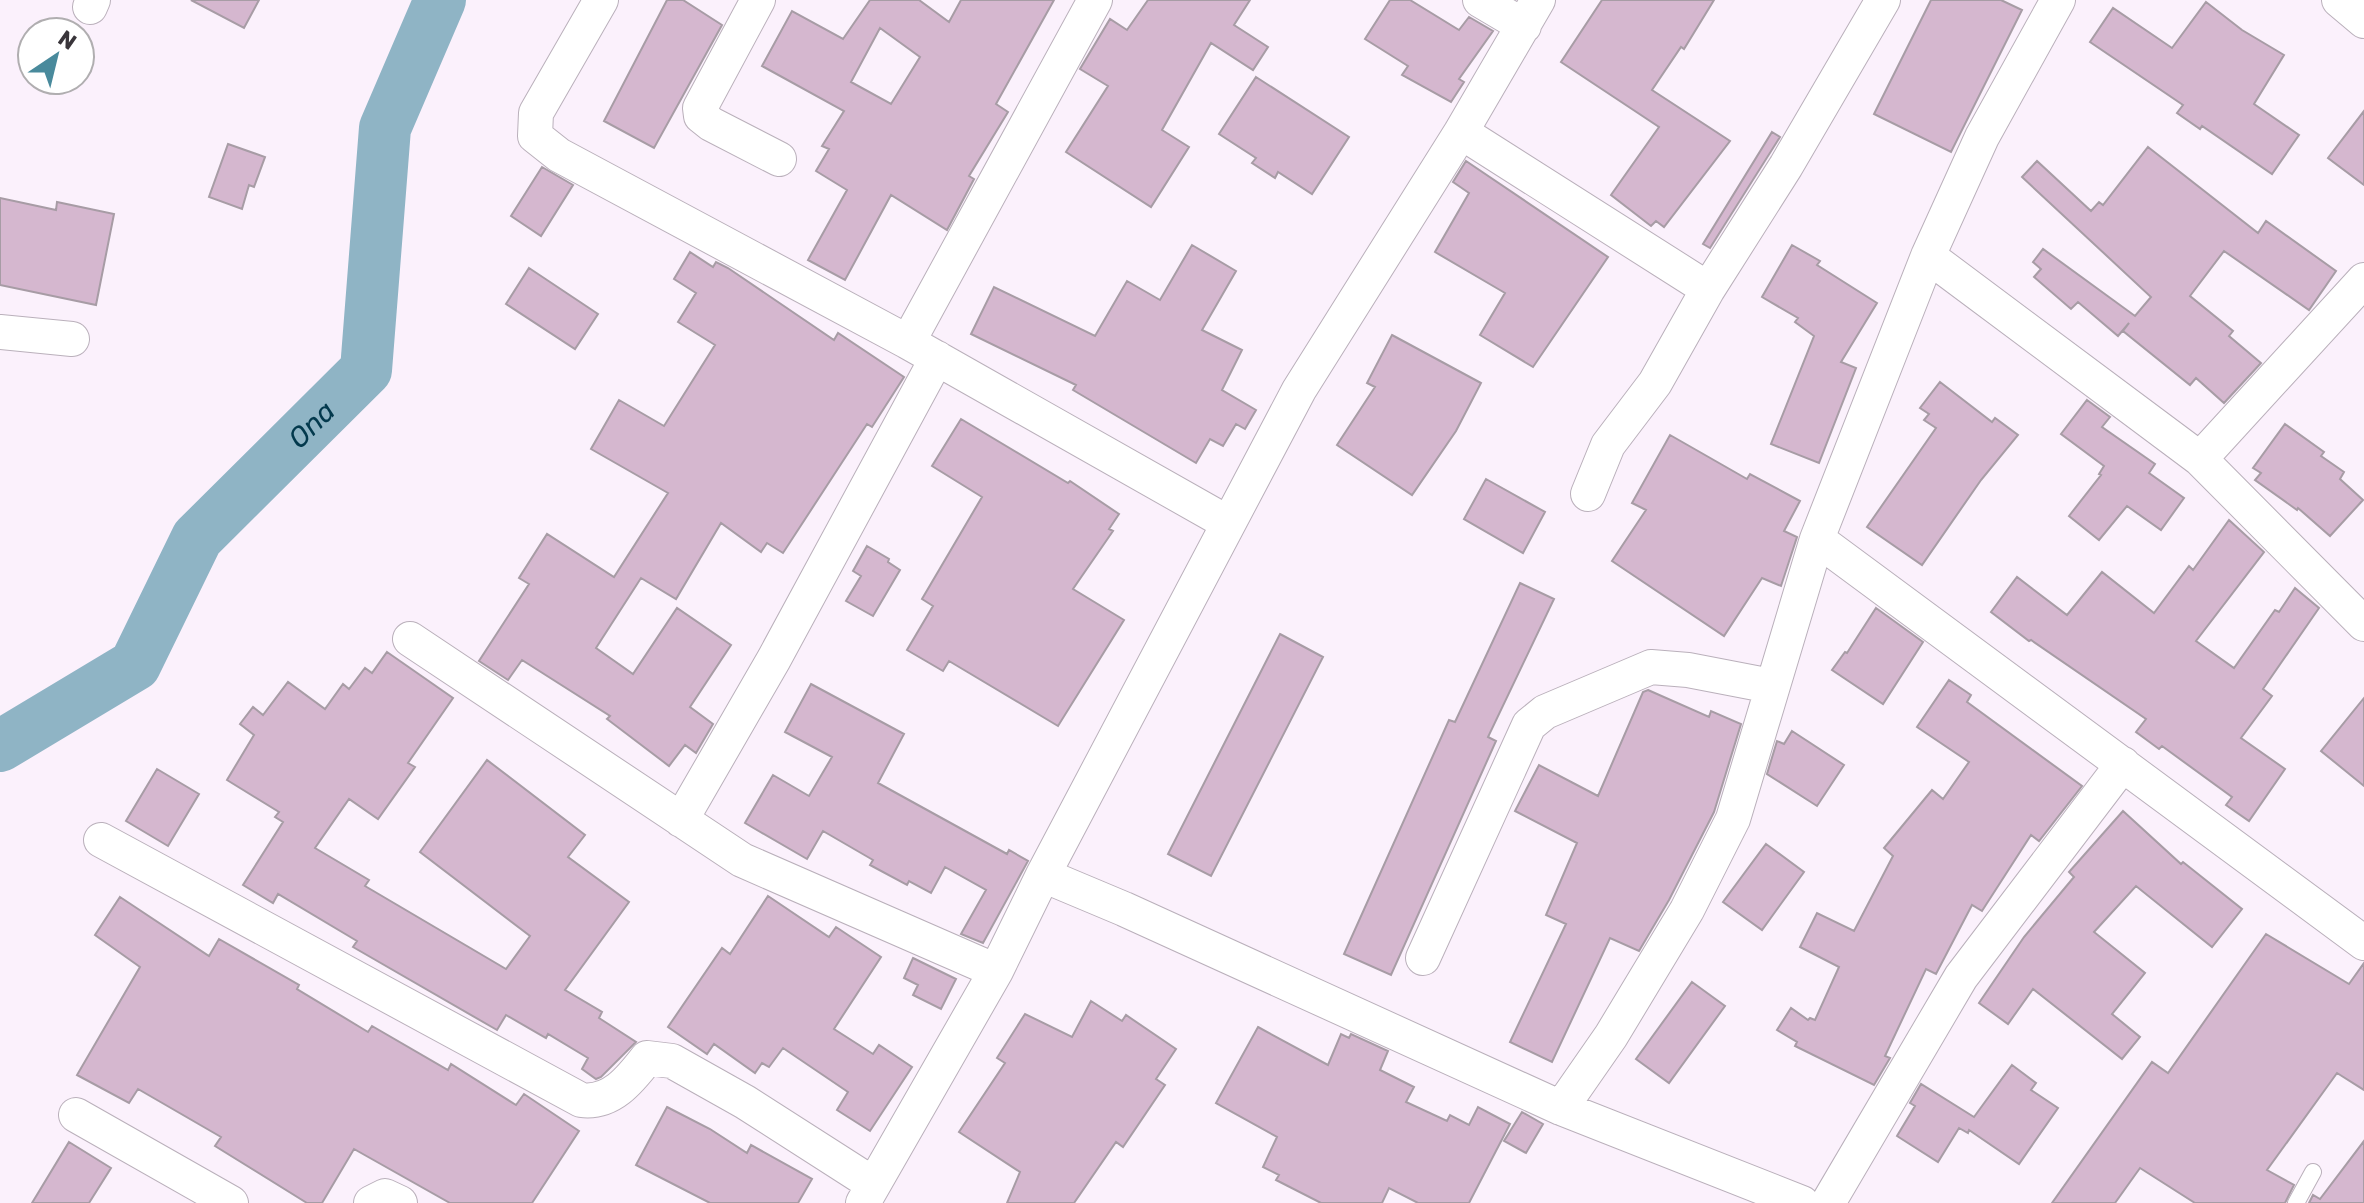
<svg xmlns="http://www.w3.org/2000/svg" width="2364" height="1203" font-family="Rubik,sans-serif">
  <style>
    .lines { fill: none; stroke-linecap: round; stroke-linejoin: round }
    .river { stroke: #8fb4c5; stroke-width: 52 }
    .building { fill: #d5b7cf; stroke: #a79ca5; stroke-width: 2; fill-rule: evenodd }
    .lane-casing { stroke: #bab0bb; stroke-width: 18 }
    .street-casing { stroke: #bab0bb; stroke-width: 36 }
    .lane { stroke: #fff; stroke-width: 16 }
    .street { stroke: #fff; stroke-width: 34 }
    .labels { text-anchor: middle; stroke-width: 6; stroke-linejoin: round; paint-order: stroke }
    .water-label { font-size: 28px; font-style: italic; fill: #03394d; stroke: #fff }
  </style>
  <rect width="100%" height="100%" fill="#fbf1fc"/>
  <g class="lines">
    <!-- river -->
    <path class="river" id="s1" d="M 0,746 L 135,665 L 197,538 L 366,370 L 385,128 L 440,0"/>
  </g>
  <!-- building -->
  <path class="building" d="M 191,0 L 259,0 L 244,28 Z
    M 667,0 L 683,0 L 722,25 L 654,148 L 604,121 Z
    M 870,0 L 919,0 L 949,22 L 961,0 L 1054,0 L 996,104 L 1008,112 L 969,176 L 974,179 L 947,230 L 891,195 L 845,280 L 808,260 L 847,190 L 816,171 L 829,149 L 822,146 L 844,111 L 762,66 L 792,11 L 843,39 ZM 880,28 L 920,57 L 891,104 L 851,82 Z
    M 1148,0 L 1250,0 L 1234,25 L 1268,47 L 1253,70 L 1211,43 L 1162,130 L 1189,147 L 1151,207 L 1066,152 L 1108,86 L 1080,69 L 1110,19 L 1127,30 Z
    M 1390,0 L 1410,0 L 1459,30 L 1469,17 L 1493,31 L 1459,79 L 1464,82 L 1451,102 L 1402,75 L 1408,66 L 1365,39 Z
    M 1602,0 L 1714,0 L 1684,49 L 1681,47 L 1652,90 L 1730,141 L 1664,227 L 1656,221 L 1651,226 L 1611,195 L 1659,127 L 1561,62 Z
    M 1931,0 L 2001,0 L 2022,10 L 1951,152 L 1874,114 Z
    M 2206,2 L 2242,30 L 2284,55 L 2254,104 L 2299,135 L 2272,174 L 2202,126 L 2200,129 L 2177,113 L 2183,105 L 2090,42 L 2113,8 L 2172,48 Z
    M 1256,77 L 1349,137 L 1312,194 L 1278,172 L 1275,178 L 1252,163 L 1256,158 L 1219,134 Z
    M 2364,111 L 2364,185 L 2328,158 Z
    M 1772,132 L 1780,137 L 1710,248 L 1703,244 Z
    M 228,144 L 265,157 L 254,187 L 249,185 L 242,209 L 209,197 Z
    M 2148,147 L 2258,233 L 2266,221 L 2336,271 L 2309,310 L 2224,251 L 2190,296 L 2233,331 L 2229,336 L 2261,363 L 2224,403 L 2196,378 L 2190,385 L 2123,331 L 2129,323 L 2118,336 L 2078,302 L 2071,309 L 2034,277 L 2041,269 L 2033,262 L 2043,249 L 2135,316 L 2151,297 L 2022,177 L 2037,161 L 2091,211 L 2099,202 L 2103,205 Z
    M 1466,161 L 1608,257 L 1533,367 L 1480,335 L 1505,293 L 1435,252 L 1469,193 L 1453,182 Z
    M 542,167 L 573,185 L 541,236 L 511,216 Z
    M 0,198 L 56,210 L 57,202 L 114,214 L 96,305 L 0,285 Z
    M 1192,245 L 1236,271 L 1202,330 L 1242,350 L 1222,390 L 1256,410 L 1245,429 L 1236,424 L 1223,446 L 1210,439 L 1196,463 L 1073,390 L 1076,385 L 971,334 L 994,287 L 1095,336 L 1127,281 L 1160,300 Z
    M 1792,245 L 1820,261 L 1817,265 L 1877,303 L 1841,362 L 1856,368 L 1819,463 L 1771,444 L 1814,336 L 1795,322 L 1798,318 L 1762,297 Z
    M 690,252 L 713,267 L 716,262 L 728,268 L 834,340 L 838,333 L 904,377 L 872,427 L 867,424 L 783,553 L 767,543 L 761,552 L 721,523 L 676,599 L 641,578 L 596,648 L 633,674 L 677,608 L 731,645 L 690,707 L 713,724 L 696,753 L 685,745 L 669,766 L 607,719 L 610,716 L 522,660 L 508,680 L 479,661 L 529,584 L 519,578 L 547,534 L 614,577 L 668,493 L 591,449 L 619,400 L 664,426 L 715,345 L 678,322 L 696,293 L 674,279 Z
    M 529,268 L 598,314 L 575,349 L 506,304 Z
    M 1392,335 L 1481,383 L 1456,431 L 1412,495 L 1337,445 L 1375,387 L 1367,383 Z
    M 1940,382 L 1992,422 L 1995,418 L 2018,435 L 1981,480 L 1922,565 L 1867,527 L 1936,428 L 1924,420 L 1929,414 L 1920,408 Z
    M 2087,400 L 2110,417 L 2102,427 L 2155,464 L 2149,473 L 2184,498 L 2161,530 L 2127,506 L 2099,540 L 2069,516 L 2101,475 L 2099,474 L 2104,466 L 2061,434 Z
    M 961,419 L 1068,483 L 1070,481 L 1119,514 L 1109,529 L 1113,531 L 1073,589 L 1124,620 L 1058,726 L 949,661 L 943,671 L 907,650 L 933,606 L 922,599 L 982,497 L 932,466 Z
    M 2285,424 L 2324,452 L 2321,456 L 2344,472 L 2340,479 L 2363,500 L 2330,536 L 2298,508 L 2297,510 L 2255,480 L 2261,473 L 2253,468 Z
    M 1670,435 L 1747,479 L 1750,474 L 1800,501 L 1784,531 L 1797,537 L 1781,586 L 1762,578 L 1724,636 L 1612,561 L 1646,510 L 1632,503 Z
    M 1486,479 L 1545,512 L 1523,553 L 1464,519 Z
    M 2229,520 L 2264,552 L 2196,641 L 2234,668 L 2275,610 L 2279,612 L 2295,588 L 2319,608 L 2263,689 L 2272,696 L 2241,738 L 2285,769 L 2249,821 L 2226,805 L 2232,797 L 2162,746 L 2159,749 L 2136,732 L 2146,719 L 2031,640 L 2029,641 L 1991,612 L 2017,577 L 2067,615 L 2102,572 L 2154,613 L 2189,566 L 2193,570 Z
    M 867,546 L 889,559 L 888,562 L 900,570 L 873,616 L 846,601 L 861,576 L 853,571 Z
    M 1520,583 L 1554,599 L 1488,737 L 1496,741 L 1391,975 L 1344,954 L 1449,720 L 1455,722 Z
    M 1876,608 L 1923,642 L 1883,704 L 1832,670 L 1845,652 L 1847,653 Z
    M 1280,634 L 1323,657 L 1211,876 L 1168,854 Z
    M 387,652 L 453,698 L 408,763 L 415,767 L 378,819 L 349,799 L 315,848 L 369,880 L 365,886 L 506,969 L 530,936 L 420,852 L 487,760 L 585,835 L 568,857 L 629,902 L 565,990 L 602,1012 L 599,1018 L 636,1042 L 601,1077 L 596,1079 L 582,1069 L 588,1058 L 548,1034 L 546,1038 L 506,1015 L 497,1030 L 353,947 L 357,941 L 278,894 L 273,903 L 243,885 L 283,822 L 275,817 L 279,812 L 227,780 L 254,735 L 240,724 L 253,707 L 263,715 L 288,682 L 325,709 L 343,684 L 349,689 L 365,668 L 372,673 Z
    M 1949,680 L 1971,695 L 1967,702 L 2082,786 L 2039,841 L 2031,835 L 1982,911 L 1972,905 L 1936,974 L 1926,969 L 1885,1056 L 1890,1058 L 1874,1085 L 1795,1046 L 1797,1042 L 1777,1030 L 1791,1008 L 1808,1020 L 1810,1018 L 1815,1020 L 1839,967 L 1800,947 L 1817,913 L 1854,931 L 1893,856 L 1884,848 L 1932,790 L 1943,799 L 1969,762 L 1917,727 Z
    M 811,684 L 904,734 L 878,783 L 1007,854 L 1009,850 L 1028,861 L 983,943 L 961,934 L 986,890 L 945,867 L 931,893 L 909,881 L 907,885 L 870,865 L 873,860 L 823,831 L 807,859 L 745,823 L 773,775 L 809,796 L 832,757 L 785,732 Z
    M 1648,690 L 1709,717 L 1711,711 L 1741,724 L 1714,812 L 1669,900 L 1639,951 L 1610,938 L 1552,1062 L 1510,1042 L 1566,924 L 1546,915 L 1577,843 L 1515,811 L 1539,765 L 1598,796 L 1643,692 Z
    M 2364,698 L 2364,786 L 2321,751 Z
    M 1792,731 L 1844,765 L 1817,806 L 1767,774 L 1777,741 L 1784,744 Z
    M 157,769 L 199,794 L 168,846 L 126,821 Z
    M 2123,811 L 2181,864 L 2183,862 L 2242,909 L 2212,947 L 2136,886 L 2094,932 L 2145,973 L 2112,1014 L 2140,1037 L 2122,1059 L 2033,989 L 2008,1024 L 1979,1003 L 2024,937 L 2074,877 L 2069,872 Z
    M 1766,844 L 1804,872 L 1762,930 L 1723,902 Z
    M 768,896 L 829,937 L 836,927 L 881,957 L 834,1029 L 873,1054 L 879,1045 L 912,1067 L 870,1131 L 837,1110 L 848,1092 L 783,1048 L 769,1067 L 762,1063 L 755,1073 L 714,1044 L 707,1054 L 668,1027 L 722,948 L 730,954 Z
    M 120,897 L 209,956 L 219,939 L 299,985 L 297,989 L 368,1032 L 372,1026 L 448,1070 L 451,1064 L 516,1105 L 524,1094 L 579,1131 L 532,1203 L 450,1203 L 354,1149 L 322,1203 L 307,1203 L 215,1146 L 221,1137 L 138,1089 L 129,1103 L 77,1075 L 140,967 L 95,935 Z
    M 2266,934 L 2349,984 L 2364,963 L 2364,1090 L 2337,1073 L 2267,1170 L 2294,1185 L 2285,1203 L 2195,1203 L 2140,1168 L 2115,1203 L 2052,1203 L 2152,1062 L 2168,1073 Z
    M 913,958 L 956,979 L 941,1009 L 913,995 L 918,985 L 904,978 Z
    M 1692,982 L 1725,1006 L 1669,1083 L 1636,1059 Z
    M 1091,1001 L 1122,1021 L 1126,1015 L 1176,1049 L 1156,1079 L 1165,1085 L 1123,1147 L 1116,1142 L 1074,1203 L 1007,1203 L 1020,1172 L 959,1132 L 1005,1063 L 997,1058 L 1025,1014 L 1072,1037 Z
    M 1258,1027 L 1328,1065 L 1341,1034 L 1349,1038 L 1351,1034 L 1388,1051 L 1380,1070 L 1414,1087 L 1406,1102 L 1447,1121 L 1450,1115 L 1469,1125 L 1478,1107 L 1510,1124 L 1469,1203 L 1418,1203 L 1389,1188 L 1382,1203 L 1321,1203 L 1276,1180 L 1279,1175 L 1263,1167 L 1277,1137 L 1216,1103 Z
    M 2012,1065 L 2036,1083 L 2031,1090 L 2058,1108 L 2019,1164 L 1969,1130 L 1968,1133 L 1959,1128 L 1938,1162 L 1897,1136 L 1915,1106 L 1910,1103 L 1921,1084 L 1974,1117 Z
    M 667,1107 L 710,1129 L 747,1153 L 751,1145 L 812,1179 L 798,1203 L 710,1203 L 636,1165 Z
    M 1522,1112 L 1543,1124 L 1526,1153 L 1504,1141 Z
    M 2364,1141 L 2364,1203 L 2309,1203 L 2313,1195 L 2320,1199 Z
    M 69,1142 L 111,1168 L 89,1203 L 32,1203 Z"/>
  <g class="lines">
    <!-- lane casing -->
    <g class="lane-casing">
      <path id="lane" d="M 2296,1203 L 2313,1172"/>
    </g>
    <!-- street casing -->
    <g class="street-casing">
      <path id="street" d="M 601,0 L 536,113 L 535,136 L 559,155 L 908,342
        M 758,0 L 700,108 L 701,116 L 711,124 L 779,159
        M 1095,0 L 908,342 L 1228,523
        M 1480,0 L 1524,26
        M 2339,0 L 2364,21
        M 90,7 L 93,0
        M 1461,132 L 1708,289 L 1786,166 L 1883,0
        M 1928,256 L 2200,459 L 2364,624
        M 0,332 L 72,339
        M 2200,459 L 2364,280
        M 1588,494 L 1608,445 L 1655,383 L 1708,289
        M 1817,539 L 2364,943
        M 410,639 L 742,860 L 996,971
        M 681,820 L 774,659 L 937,358
        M 101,840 L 581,1100 C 611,1104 630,1080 647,1058 L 672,1061 L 745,1102 L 873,1184
        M 1043,875 L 1124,909 L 1561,1108 L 1802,1203
        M 1423,958 L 1529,725 L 1545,712 L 1651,667 L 1688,670 L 1771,686
        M 1561,1108 L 1611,1036 L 1687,910 L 1733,819 L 1817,539 L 1928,256 L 1982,137 L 2058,0
        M 76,1115 L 231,1203
        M 371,1203 L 385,1196 L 400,1203
        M 863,1203 L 996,971 L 1043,875 L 1299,390 L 1461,132 L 1538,0
        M 1828,1203 L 1961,977 L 2123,764"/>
    </g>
    <!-- lane -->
    <use href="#lane" class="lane"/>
    <!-- street -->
    <use href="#street" class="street"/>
  </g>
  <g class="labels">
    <!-- water labels -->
    <g class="water-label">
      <text dy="10" stroke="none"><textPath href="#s1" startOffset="460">Ona</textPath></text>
    </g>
  </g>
  <!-- north arrow -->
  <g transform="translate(56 56) rotate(35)"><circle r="38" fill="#ffffff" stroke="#b0aeb0" stroke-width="2"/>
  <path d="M0-6L14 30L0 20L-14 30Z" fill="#498a9c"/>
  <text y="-12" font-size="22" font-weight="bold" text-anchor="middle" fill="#39353a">N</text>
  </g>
</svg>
